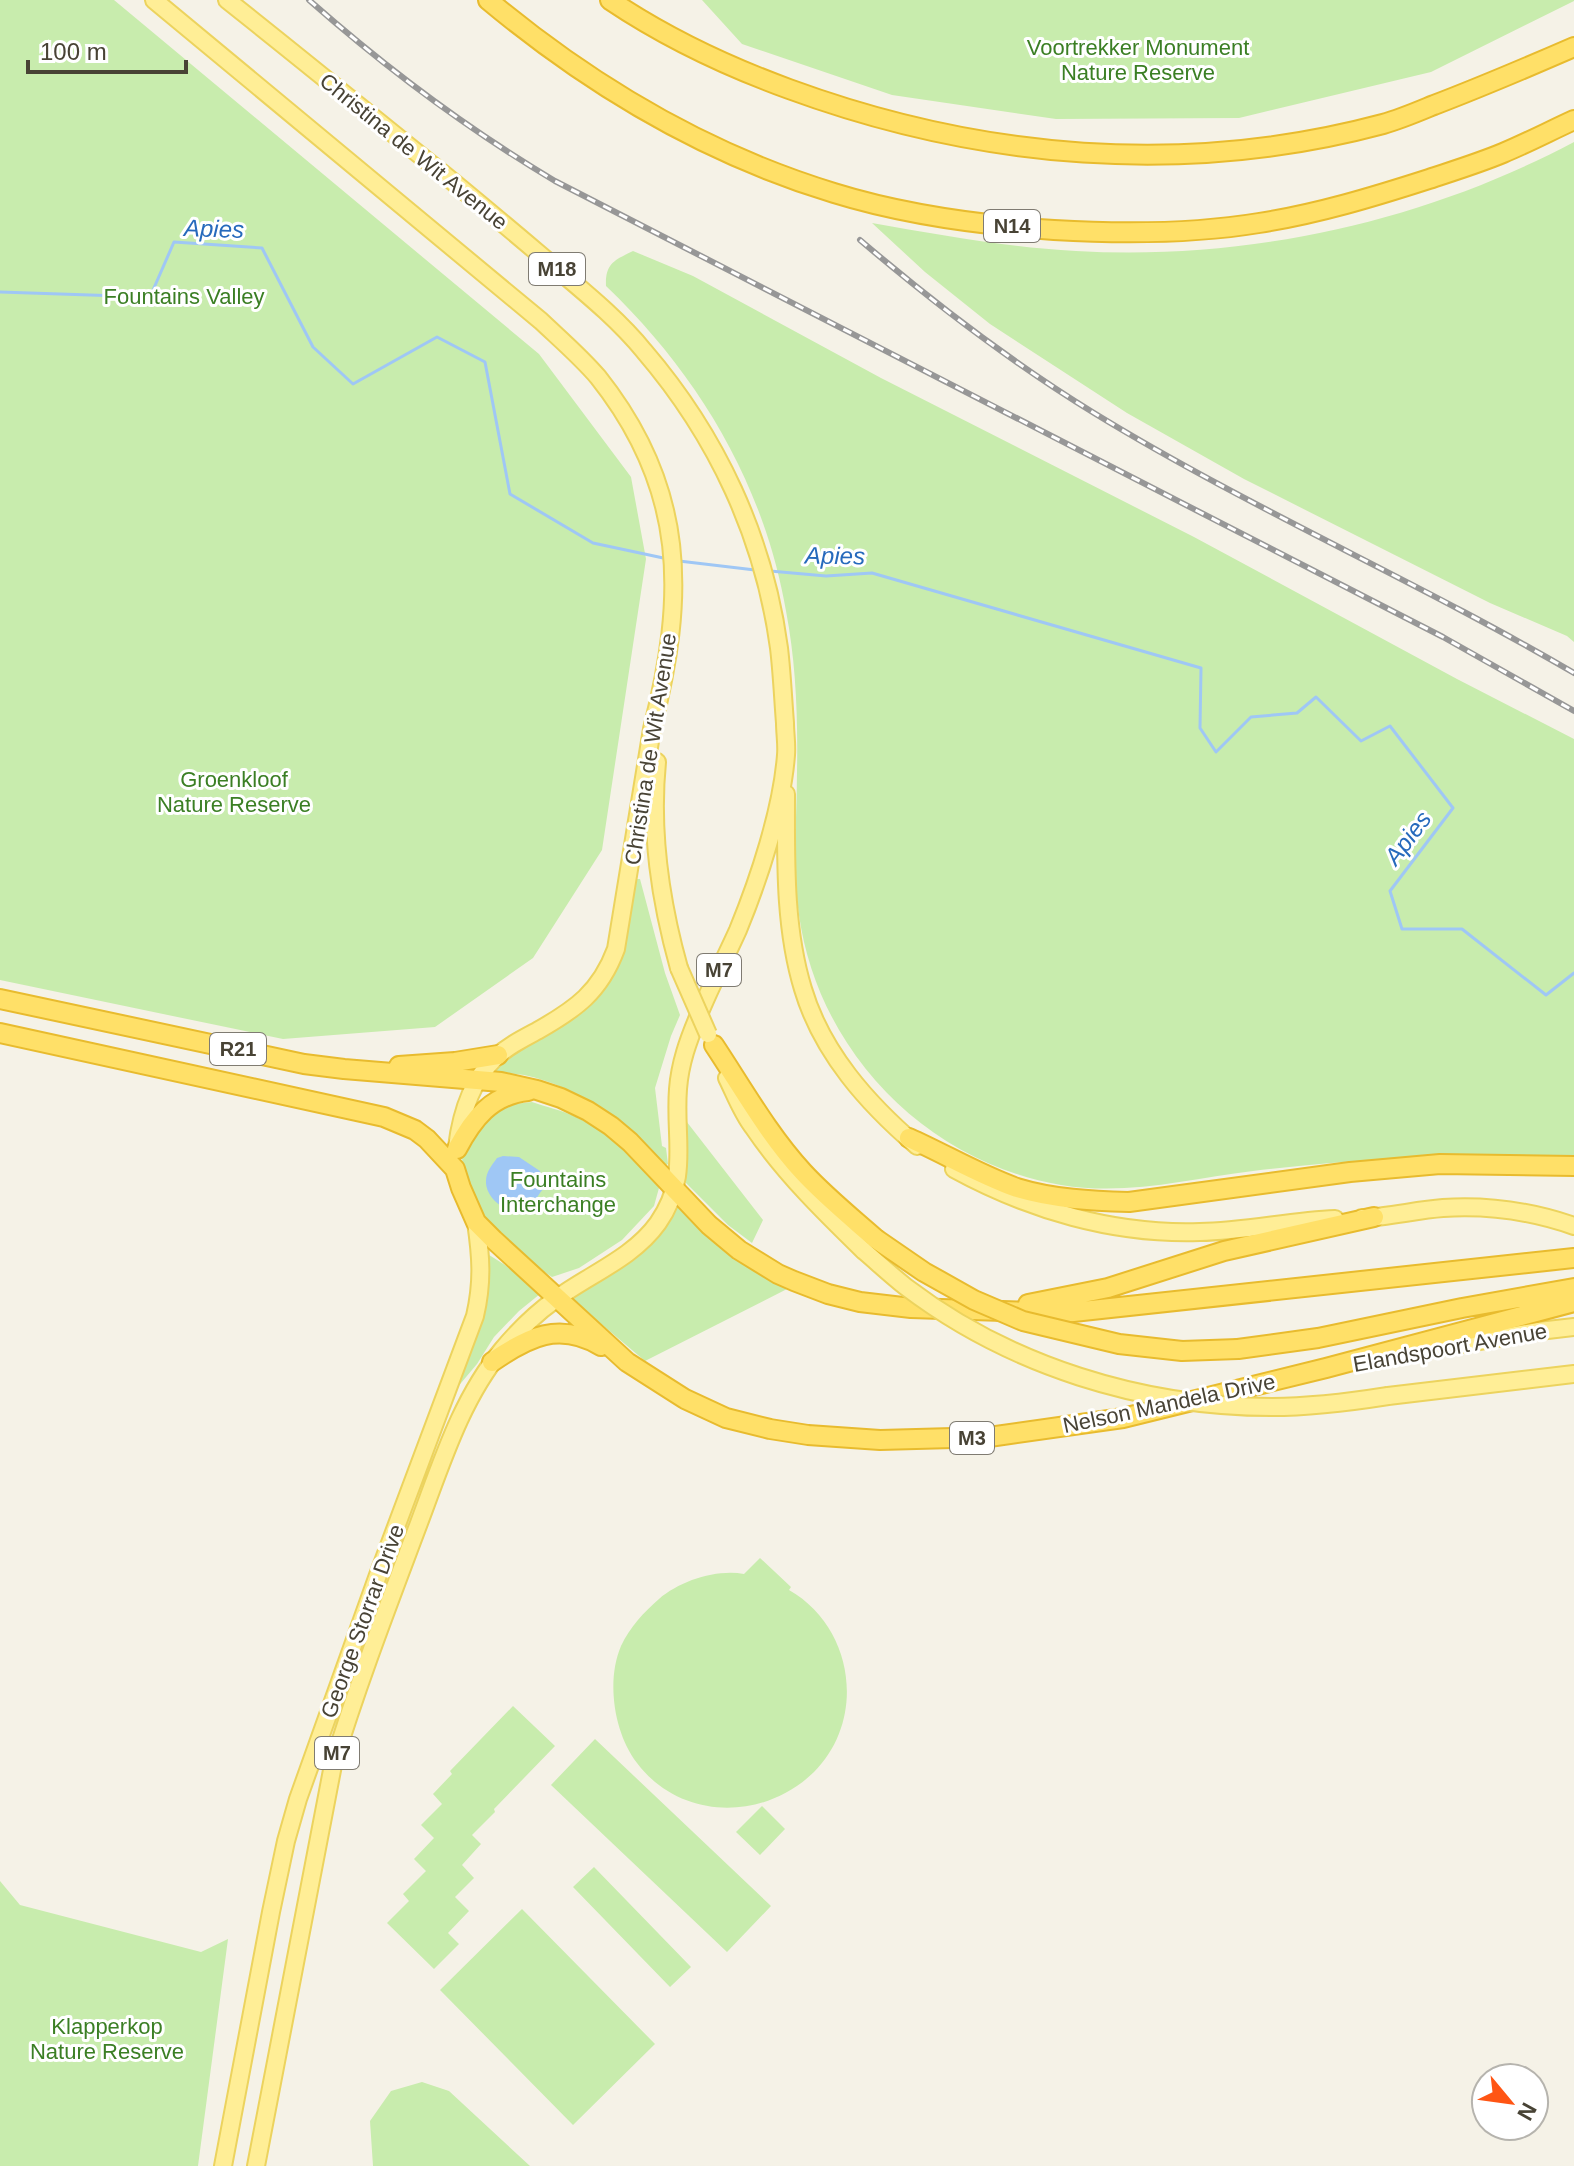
<svg xmlns="http://www.w3.org/2000/svg" width="1574" height="2166" font-family="Arial,sans-serif">
  <style>
    .green { fill: #c8ecad }
    .water { fill: #9fc7f5 }
    .lines { fill: none; stroke-linecap: round; stroke-linejoin: round }
    .stream { stroke: #9fc7f5; stroke-width: 3 }
    .major-casing { stroke: #ecd35e; stroke-width: 20 }
    .highway-casing { stroke: #e8bb2e; stroke-width: 22 }
    .major { stroke: #ffee96; stroke-width: 16 }
    .highway { stroke: #ffe068; stroke-width: 18 }
    .rail-casing { stroke: #979797; stroke-width: 6 }
    .rail { stroke: #fff; stroke-width: 3; stroke-dasharray: 9; stroke-linecap: butt }
    .major-bridge-casing { stroke: #ecd35e; stroke-width: 20; stroke-linecap: butt }
    .highway-bridge-casing { stroke: #e8bb2e; stroke-width: 22; stroke-linecap: butt }
    .major-bridge { stroke: #ffee96; stroke-width: 16 }
    .highway-bridge { stroke: #ffe068; stroke-width: 18 }
    .labels { text-anchor: middle; stroke-width: 6; stroke-linejoin: round; paint-order: stroke }
    .shield { fill: #fff; stroke: #7f7b72; stroke-width: 2 }
    .shield-label { font-size: 20px; font-weight: bold; fill: #484335 }
    .park-label { font-size: 22px; fill: #3b7f24; stroke: #fff }
    .street-label { font-size: 22px; fill: #484335; stroke: #fff }
    .water-label { font-size: 24px; font-style: italic; fill: #266abc; stroke: #fff }
  </style>
  <rect width="100%" height="100%" fill="#f5f2e7"/>
  <!-- green -->
  <path class="green" d="M 0,0 L 114,0 L 539,354 L 631,477 L 646,559 L 602,850 L 533,958 L 435,1027 L 283,1039 L 0,980 Z
    M 702,0 L 1574,0 L 1574,1 L 1431,72 L 1239,118 L 1056,119 L 892,95 L 742,44 Z
    M 1574,142 L 1574,642 L 1567,636 L 1490,603 L 1244,479 L 1127,413 L 990,324 L 925,272 L 872,223 C 940,235 1007,247 1076,251 C 1247,261 1423,222 1574,142 Z
    M 633,251 L 693,276 L 881,378 L 1194,537 L 1457,679 L 1574,739 L 1574,1157 C 1467,1153 1360,1158 1253,1171 C 1188,1179 1127,1196 1061,1185 C 926,1162 818,1051 799,915 C 792,868 797,819 797,771 C 798,717 796,663 786,611 C 764,484 698,374 606,286 C 605,263 615,260 633,251 Z
    M 633,879 L 640,879 L 665,973 L 680,1015 L 671,1036 L 655,1088 L 662,1146 L 666,1148 L 668,1164 L 664,1166 C 624,1125 582,1087 524,1075 C 512,1073 499,1073 486,1071 L 502,1057 L 585,1007 L 604,990 L 614,971 Z
    M 532,1102 C 546,1107 561,1110 574,1116 C 608,1132 637,1158 659,1188 L 654,1206 L 622,1240 L 579,1268 L 552,1277 L 519,1255 L 492,1228 L 466,1191 L 461,1149 L 483,1115 L 506,1105 Z
    M 683,1117 L 763,1220 L 752,1243 L 728,1225 L 682,1179 Z
    M 673,1203 L 703,1232 L 740,1261 L 789,1288 L 645,1361 L 567,1295 L 595,1279 Z
    M 486,1253 L 505,1265 L 540,1294 L 519,1311 L 494,1337 L 477,1364 L 456,1389 L 483,1316 L 489,1287 Z
    M 760,1558 L 791,1587 L 789,1590 C 854,1627 867,1719 814,1772 C 764,1821 681,1821 637,1763 C 614,1733 606,1681 621,1646 C 630,1627 644,1612 659,1599 C 680,1581 716,1569 744,1574 Z
    M 513,1706 L 555,1746 L 494,1809 L 495,1812 L 472,1835 L 481,1844 L 462,1865 L 474,1878 L 455,1897 L 469,1911 L 448,1933 L 459,1944 L 434,1969 L 387,1923 L 409,1901 L 403,1894 L 426,1871 L 414,1859 L 434,1838 L 421,1825 L 442,1804 L 433,1794 L 452,1774 L 450,1771 Z
    M 595,1739 L 771,1906 L 727,1952 L 551,1785 Z
    M 762,1806 L 785,1829 L 760,1855 L 736,1832 Z
    M 594,1867 L 691,1967 L 670,1987 L 573,1887 Z
    M 0,1881 L 20,1905 L 201,1952 L 228,1939 L 198,2166 L 0,2166 Z
    M 522,1909 L 655,2044 L 573,2125 L 440,1990 Z
    M 422,2082 L 449,2091 L 530,2166 L 373,2166 L 370,2121 L 391,2091 Z"/>
  <!-- water -->
  <path class="water" d="M 503,1156 L 519,1157 L 540,1171 L 544,1188 C 538,1194 535,1203 528,1208 C 511,1219 485,1199 486,1181 C 486,1172 492,1165 497,1158 Z"/>
  <g class="lines">
    <!-- stream -->
    <path class="stream" d="M 0,292 L 150,297 L 174,242 L 262,248 L 313,347 L 353,384 L 437,337 L 485,362 L 510,494 L 593,543 L 668,559
      M 679,561 L 755,570
      M 770,571 L 826,576 L 872,573 L 1201,668 L 1200,728 L 1216,752 L 1251,717 L 1297,713 L 1316,697 L 1361,741 L 1390,726 L 1453,808 L 1390,891 L 1402,929 L 1462,929 L 1546,995 L 1574,973"/>
    <!-- major casing -->
    <g class="major-casing">
      <path id="major" d="M 154,0 L 541,321 C 560,339 581,357 598,377 C 687,489 686,596 652,729 L 616,949 C 600,992 576,1009 537,1031 C 522,1039 508,1046 495,1058 C 471,1081 461,1115 457,1147
        M 227,0 C 303,60 377,121 452,181 C 485,208 518,236 550,263 C 583,291 617,318 644,351 C 717,436 764,537 779,648 C 782,673 783,698 785,723 C 785,733 787,745 786,755 C 782,809 759,879 738,930 C 725,959 710,987 698,1017 C 688,1041 680,1063 678,1089 C 674,1139 690,1177 658,1223 C 633,1258 590,1274 556,1299 C 536,1313 517,1332 502,1350 C 461,1399 441,1465 419,1523 C 389,1603 358,1683 333,1765 L 256,2166
        M 657,762 C 650,833 660,900 679,968
        M 786,794 C 786,859 784,927 803,989 C 822,1053 868,1104 917,1146
        M 727,1078 C 735,1094 742,1113 753,1127 C 784,1173 825,1213 864,1251
        M 954,1169 C 1029,1210 1114,1235 1200,1232 C 1245,1231 1290,1221 1335,1219
        M 1362,1218 C 1389,1217 1416,1210 1443,1208 C 1489,1205 1531,1211 1574,1226
        M 1410,1353 L 1539,1331 L 1574,1327
        M 1388,1396 L 1574,1374
        M 223,2166 L 271,1912 L 286,1841 L 298,1799 L 378,1575 L 475,1316 C 483,1282 481,1256 476,1222"/>
    </g>
    <!-- highway casing -->
    <g class="highway-casing">
      <path id="highway" d="M 488,0 C 591,86 706,154 834,193 C 905,215 980,225 1054,230 C 1122,234 1192,234 1259,223 C 1317,214 1373,197 1429,179 C 1453,171 1479,163 1503,153 C 1527,143 1550,131 1574,120
        M 610,0 C 665,37 726,66 789,89 C 980,159 1185,177 1383,124 C 1401,119 1417,112 1434,105 C 1481,87 1528,67 1574,47
        M 0,999 L 304,1064 L 344,1069 L 501,1082 L 537,1090 L 561,1098 L 588,1111 L 611,1126 L 630,1142 L 709,1225 L 739,1250 L 778,1274 L 794,1281 L 828,1294 L 860,1302 L 911,1308 L 1064,1313 L 1574,1258
        M 0,1033 L 384,1117 L 415,1130 L 427,1139 L 455,1169 L 461,1188 L 476,1222 L 494,1240 L 627,1362 L 685,1399 L 726,1418 L 770,1429 L 808,1435 L 880,1440 L 989,1437 L 1123,1418 L 1326,1368 L 1574,1302
        M 714,1045 C 742,1087 768,1134 803,1172 C 825,1196 851,1217 876,1239
        M 399,1066 L 455,1062 L 498,1055
        M 909,1138 C 945,1154 980,1175 1017,1188 C 1053,1199 1092,1201 1129,1202 L 1350,1172 L 1440,1164 L 1574,1166
        M 457,1149 C 473,1119 491,1095 528,1091
        M 1028,1304 L 1108,1288 L 1224,1251 L 1374,1217
        M 1238,1349 L 1318,1338 L 1462,1308 L 1574,1288
        M 492,1362 C 528,1337 559,1321 601,1346"/>
    </g>
    <!-- major -->
    <use href="#major" class="major"/>
    <!-- highway -->
    <use href="#highway" class="highway"/>
    <!-- rail casing -->
    <g class="rail-casing">
      <path id="rail" d="M 309,0 C 386,68 466,128 555,181 L 1443,637 L 1574,711
        M 860,240 C 934,303 1011,362 1094,413 C 1249,508 1417,581 1574,673"/>
    </g>
    <!-- rail -->
    <use href="#rail" class="rail"/>
    <!-- major-bridge casing -->
    <g class="major-bridge-casing">
      <path id="major-bridge" d="M 679,968 L 708,1034
        M 864,1251 C 878,1263 892,1276 906,1287 C 1010,1366 1142,1407 1272,1407 C 1311,1407 1350,1402 1388,1396"/>
    </g>
    <!-- highway-bridge casing -->
    <g class="highway-bridge-casing">
      <path id="highway-bridge" d="M 876,1239 L 924,1272 L 974,1300 L 1023,1321 L 1119,1344 L 1182,1351 L 1238,1349"/>
    </g>
    <!-- major-bridge -->
    <use href="#major-bridge" class="major-bridge"/>
    <!-- highway-bridge -->
    <use href="#highway-bridge" class="highway-bridge"/>
  </g>
  <g class="labels">
    <!-- shield labels -->
    <g class="shield">
      <rect x="984" y="210" width="56" height="32" rx="6"/>
      <rect x="529" y="253" width="56" height="32" rx="6"/>
      <rect x="697" y="954" width="44" height="32" rx="6"/>
      <rect x="210" y="1033" width="56" height="32" rx="6"/>
      <rect x="950" y="1422" width="44" height="32" rx="6"/>
      <rect x="315" y="1737" width="44" height="32" rx="6"/>
    </g>
    <g class="shield-label">
      <text x="1012" y="233">N14</text>
      <text x="557" y="276">M18</text>
      <text x="719" y="977">M7</text>
      <text x="238" y="1056">R21</text>
      <text x="972" y="1445">M3</text>
      <text x="337" y="1760">M7</text>
    </g>
    <!-- park labels -->
    <g class="park-label">
      <text x="1138" y="55">Voortrekker Monument<tspan x="1138" dy="25">Nature Reserve</tspan></text>
      <text x="184" y="304">Fountains Valley</text>
      <text x="234" y="787">Groenkloof<tspan x="234" dy="25">Nature Reserve</tspan></text>
      <text x="558" y="1187">Fountains<tspan x="558" dy="25">Interchange</tspan></text>
      <text x="107" y="2034">Klapperkop<tspan x="107" dy="25">Nature Reserve</tspan></text>
    </g>
    <!-- street labels -->
    <g class="street-label">
      <text transform="translate(414 151) rotate(39)" y="8">Christina de Wit Avenue</text>
      <text transform="translate(650 749) rotate(-81)" y="8">Christina de Wit Avenue</text>
      <text transform="translate(1450 1347) rotate(-10)" y="8">Elandspoort Avenue</text>
      <text transform="translate(1169 1403) rotate(-12)" y="8">Nelson Mandela Drive</text>
      <text transform="translate(362 1621) rotate(-70)" y="8">George Storrar Drive</text>
    </g>
    <!-- water labels -->
    <g class="water-label">
      <text transform="translate(214 229) rotate(2)" y="8">Apies</text>
      <text transform="translate(835 556) rotate(1)" y="8">Apies</text>
      <text transform="translate(1408 838) rotate(-53)" y="8">Apies</text>
    </g>
  </g>
  <!-- north arrow -->
  <g transform="translate(1510 2102) rotate(119)"><circle r="38" fill="#ffffff" stroke="#b6b4ae" stroke-width="2"/>
  <path d="M0-6L14 30L0 20L-14 30Z" fill="#ff5514"/>
  <text y="-12" font-size="22" font-weight="bold" text-anchor="middle" fill="#484335">N</text>
  </g>
  <!-- scale -->
  <path d="M28 60v12h158v-12" fill="none" stroke="#484335" stroke-width="4"/>
  <text x="40" y="60" font-size="24" fill="#484335" stroke="#ffffff" stroke-width="6" paint-order="stroke">100 m</text>
</svg>
